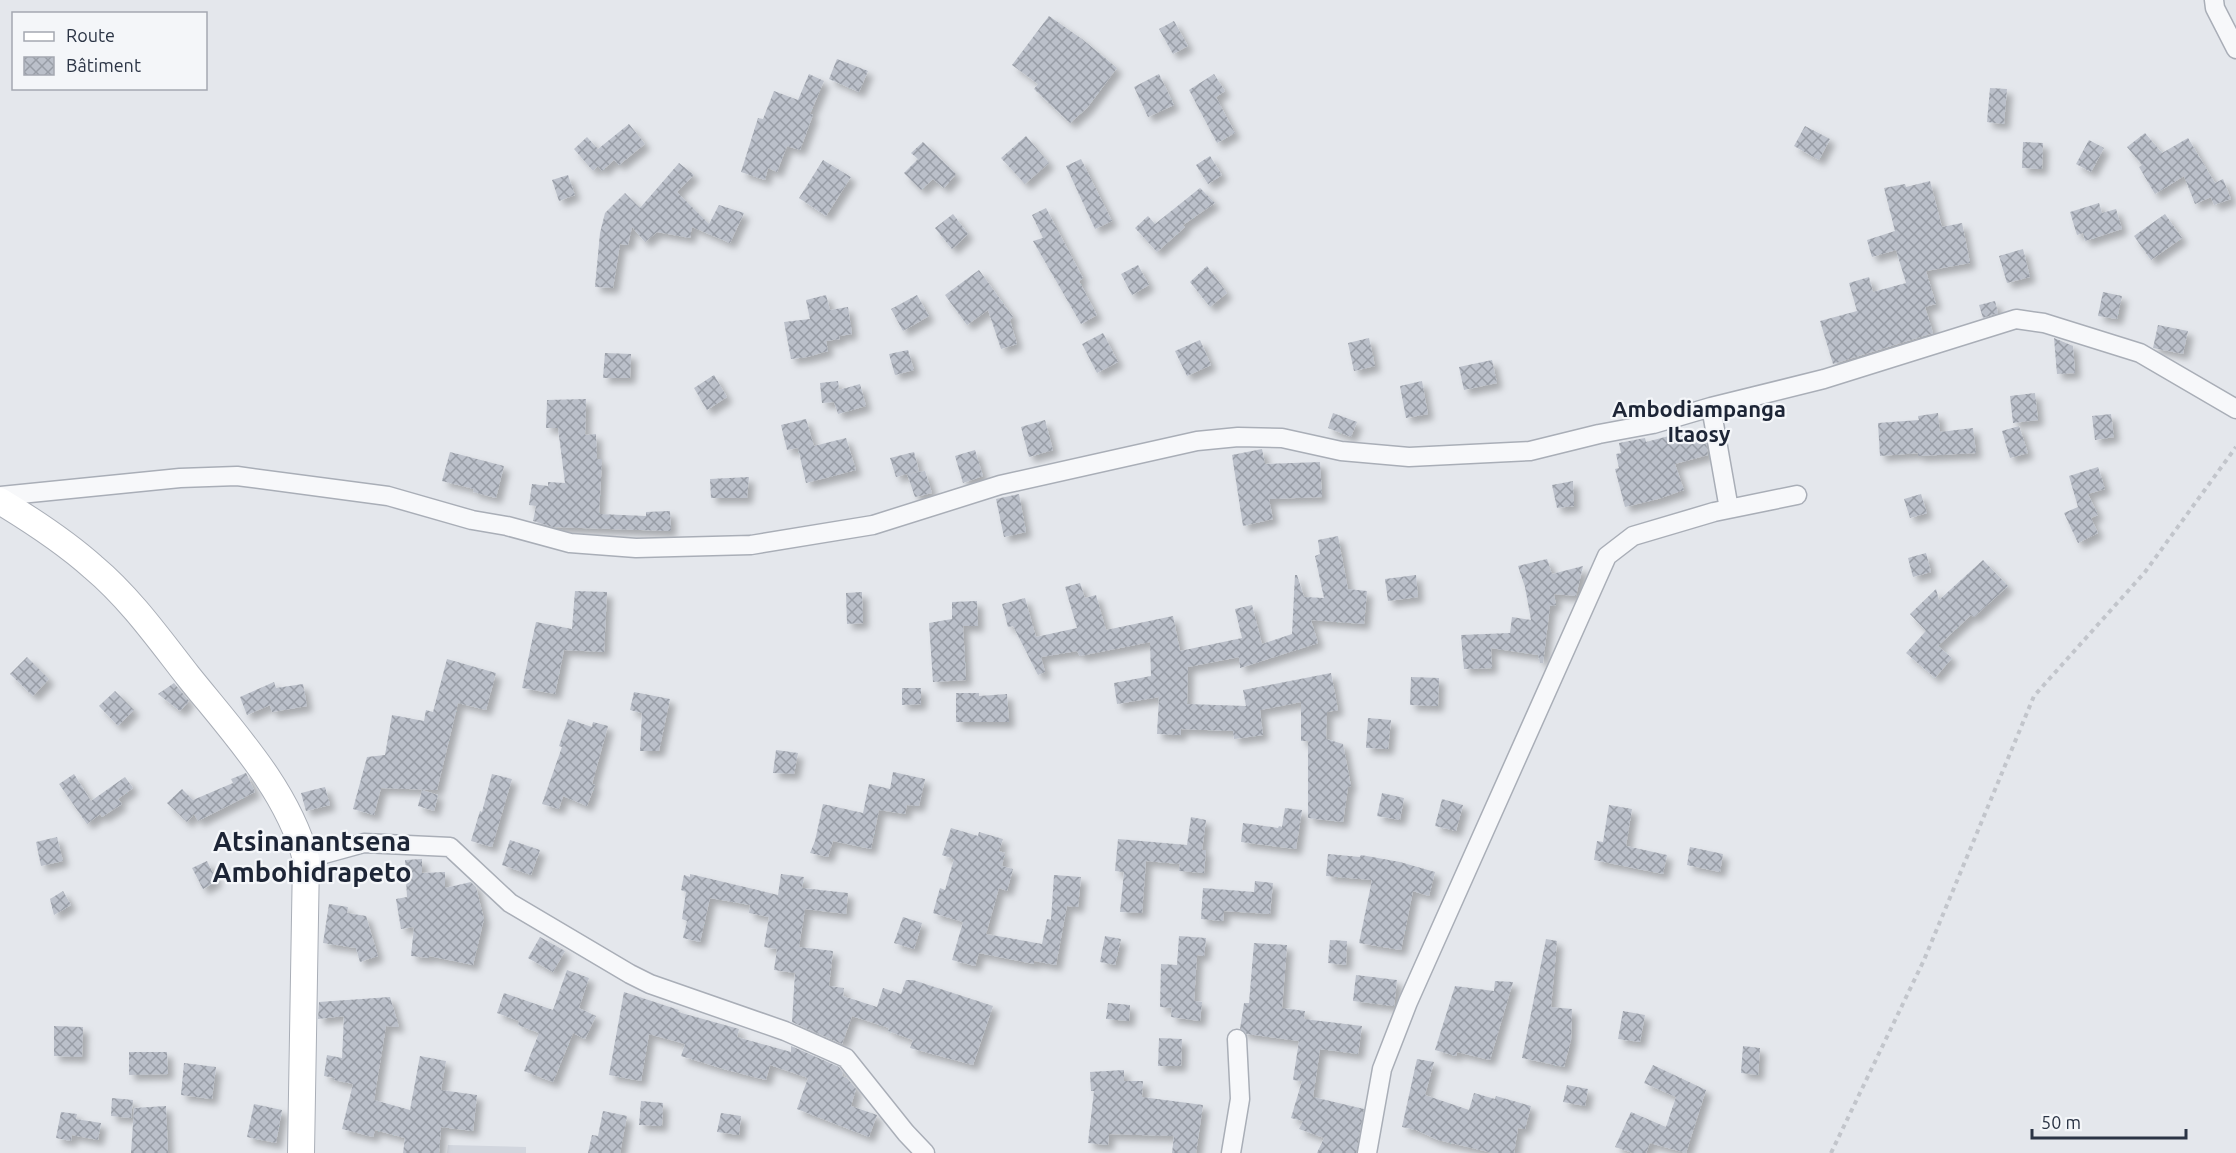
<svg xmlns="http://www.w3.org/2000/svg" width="2236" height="1153" font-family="Ubuntu,sans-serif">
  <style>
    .built { fill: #d2d6de }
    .building { fill: url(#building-cross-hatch); filter: url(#shadow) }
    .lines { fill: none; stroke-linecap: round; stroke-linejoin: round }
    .street-casing { stroke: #a9aeb7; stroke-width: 21 }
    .secondary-casing { stroke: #a9aeb7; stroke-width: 28 }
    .path { stroke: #c2c5cb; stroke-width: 4; stroke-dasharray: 4.5 4.5; stroke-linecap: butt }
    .street { stroke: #f7f8fa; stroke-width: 18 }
    .secondary { stroke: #fff; stroke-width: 26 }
    .labels { text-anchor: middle; stroke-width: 4.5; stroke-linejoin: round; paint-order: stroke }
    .neighbourhood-label { font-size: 22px; font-weight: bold; fill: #1d2536; stroke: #f4f6f9 }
    .district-label { font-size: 27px; font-weight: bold; fill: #1d2536; stroke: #f4f6f9 }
  </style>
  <defs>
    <pattern id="building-cross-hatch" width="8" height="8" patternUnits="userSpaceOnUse" patternTransform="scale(1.5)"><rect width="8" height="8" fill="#bbc0ca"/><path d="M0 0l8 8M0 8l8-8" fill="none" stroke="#989da6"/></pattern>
    <filter id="shadow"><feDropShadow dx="5.5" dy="5.5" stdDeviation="3" flood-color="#0004"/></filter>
  </defs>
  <rect width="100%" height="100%" fill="#e4e7ec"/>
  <!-- built -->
  <path class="built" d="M 448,1145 L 526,1147 L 526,1153 L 447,1153 Z"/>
  <!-- building -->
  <path class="building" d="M 1049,16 L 1082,39 L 1117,68 L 1087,108 L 1070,123 L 1034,89 L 1038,84 L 1012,65 Z
    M 1174,21 L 1188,46 L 1173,54 L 1159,29 Z
    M 837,59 L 868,71 L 859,92 L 829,79 Z
    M 809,74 L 824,81 L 810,114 L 813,115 L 800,150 L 787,146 L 777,172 L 768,168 L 765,180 L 741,172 L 758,118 L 763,119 L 774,91 L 798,100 Z
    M 1159,74 L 1174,105 L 1148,117 L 1134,87 Z
    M 1214,74 L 1225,91 L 1216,97 L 1235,133 L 1217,143 L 1189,90 Z
    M 1990,88 L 2007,89 L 2004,124 L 1987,122 Z
    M 629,124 L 645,144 L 619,165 L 614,160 L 602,171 L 598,166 L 593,171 L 574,149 L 587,137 L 598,149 Z
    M 1805,126 L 1830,139 L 1819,160 L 1794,146 Z
    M 2145,133 L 2162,153 L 2188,138 L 2215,183 L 2223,179 L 2231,199 L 2214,205 L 2211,197 L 2195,204 L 2184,176 L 2155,194 L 2139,167 L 2142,165 L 2127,147 Z
    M 1026,136 L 1049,163 L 1025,184 L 1001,158 Z
    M 2089,140 L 2104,148 L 2091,172 L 2076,164 Z
    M 923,142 L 956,174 L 944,188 L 933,179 L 921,190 L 904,173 L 918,159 L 911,153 Z
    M 2023,142 L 2043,143 L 2042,169 L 2022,168 Z
    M 1210,156 L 1222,175 L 1208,184 L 1196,165 Z
    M 1081,159 L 1112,221 L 1095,229 L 1066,166 Z
    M 823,160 L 851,177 L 826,216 L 799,198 Z
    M 679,163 L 694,175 L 677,192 L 709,224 L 719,205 L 744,213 L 730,243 L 692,227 L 690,238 L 657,232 L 645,242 L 632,227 L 628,245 L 620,244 L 613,288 L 595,287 L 600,233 L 605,213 L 625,193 L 640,208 Z
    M 568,175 L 575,195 L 559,201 L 552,180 Z
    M 1930,181 L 1942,227 L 1962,223 L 1970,263 L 1926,271 L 1936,304 L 1925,307 L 1933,333 L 1833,364 L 1820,321 L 1857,311 L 1849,283 L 1869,277 L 1873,292 L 1906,283 L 1896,250 L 1872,257 L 1867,240 L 1895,231 L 1884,188 L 1905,184 L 1906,187 Z
    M 1200,188 L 1215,203 L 1183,225 L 1185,227 L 1157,252 L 1135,228 L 1148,216 L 1155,224 Z
    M 2099,203 L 2102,213 L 2116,209 L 2122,229 L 2085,241 L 2083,233 L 2077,235 L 2070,212 Z
    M 1046,208 L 1083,278 L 1079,281 L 1097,315 L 1081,324 L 1033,241 L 1043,238 L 1032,215 Z
    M 953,214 L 968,234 L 952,249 L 935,228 Z
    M 2165,214 L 2182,238 L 2151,260 L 2134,236 Z
    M 2023,249 L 2030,277 L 2007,283 L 1999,256 Z
    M 1138,265 L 1149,285 L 1132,295 L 1121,274 Z
    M 1207,266 L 1227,293 L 1210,307 L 1190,282 Z
    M 979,270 L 1013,317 L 1010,320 L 1017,344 L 1001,349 L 988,310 L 967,325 L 945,295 Z
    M 2103,292 L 2122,296 L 2117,319 L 2098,316 Z
    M 826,295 L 830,310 L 848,307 L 852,334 L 839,336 L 840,339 L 826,341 L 828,351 L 807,357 L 791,359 L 784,322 L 810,319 L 806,300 Z
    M 917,295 L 929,316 L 903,331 L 891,309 Z
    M 1995,301 L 1998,313 L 1983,318 L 1979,305 Z
    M 2158,325 L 2188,331 L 2183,354 L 2153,348 Z
    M 1103,333 L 1118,362 L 1097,373 L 1082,344 Z
    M 1369,338 L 1375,366 L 1354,371 L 1348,343 Z
    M 2054,338 L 2073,346 L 2075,373 L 2057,374 Z
    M 1200,340 L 1211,365 L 1187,376 L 1175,351 Z
    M 908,350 L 914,370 L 895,375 L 889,354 Z
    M 605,353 L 631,354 L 630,378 L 603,378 Z
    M 1492,360 L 1497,383 L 1464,390 L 1459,367 Z
    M 714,375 L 727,397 L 707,410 L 694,388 Z
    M 838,381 L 839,390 L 860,384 L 866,406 L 838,414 L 834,402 L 822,403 L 820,383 Z
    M 1422,381 L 1428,414 L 1406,418 L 1400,386 Z
    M 2035,393 L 2038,420 L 2013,423 L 2010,396 Z
    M 586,399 L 585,435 L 596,434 L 597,459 L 602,459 L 599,514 L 646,516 L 646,512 L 670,511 L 671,531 L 553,527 L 533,521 L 536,506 L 529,505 L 532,484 L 548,486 L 548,482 L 565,483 L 558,428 L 546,428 L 547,400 Z
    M 1333,413 L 1357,422 L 1351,437 L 1328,428 Z
    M 1938,413 L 1940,432 L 1973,428 L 1976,453 L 1918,456 L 1918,453 L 1880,456 L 1878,423 L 1919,420 L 1918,416 Z
    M 2111,414 L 2114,437 L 2095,440 L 2092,416 Z
    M 806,419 L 814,446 L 846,438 L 856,470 L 806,483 L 798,448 L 787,450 L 781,425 Z
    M 1045,420 L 1053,450 L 1029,457 L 1021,427 Z
    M 2019,426 L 2028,453 L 2010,458 L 2002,431 Z
    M 1704,430 L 1708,455 L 1675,464 L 1684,490 L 1658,499 L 1625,507 L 1615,469 L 1619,468 L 1616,454 L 1621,453 L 1619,443 L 1645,438 L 1646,442 L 1669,436 L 1670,439 Z
    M 1262,449 L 1265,464 L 1320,462 L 1322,497 L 1269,499 L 1273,519 L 1243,526 L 1232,455 Z
    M 975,450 L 983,476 L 963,483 L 955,456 Z
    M 450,452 L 504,466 L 496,498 L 473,492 L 474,489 L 442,481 Z
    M 914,452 L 919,471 L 908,474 L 925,471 L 932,493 L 915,497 L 907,474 L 896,477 L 890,458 Z
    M 2098,467 L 2105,489 L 2088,494 L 2098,515 L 2091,518 L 2098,533 L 2078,543 L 2064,513 L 2078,507 L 2069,476 Z
    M 749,477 L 747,498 L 711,498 L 710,479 Z
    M 1573,481 L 1574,506 L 1557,508 L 1552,485 Z
    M 1019,494 L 1026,532 L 1004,537 L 996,499 Z
    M 1921,494 L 1927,513 L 1910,518 L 1904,499 Z
    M 1338,536 L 1348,589 L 1367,591 L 1364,624 L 1311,620 L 1318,643 L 1240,668 L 1239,657 L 1188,667 L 1187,704 L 1246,706 L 1243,690 L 1331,673 L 1338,710 L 1327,712 L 1326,739 L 1343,744 L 1351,786 L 1348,787 L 1343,822 L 1308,818 L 1308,741 L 1301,741 L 1301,702 L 1260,710 L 1263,735 L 1234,739 L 1233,731 L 1181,729 L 1181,735 L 1157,734 L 1159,697 L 1117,704 L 1114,683 L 1151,676 L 1150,642 L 1080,656 L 1077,651 L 1041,657 L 1045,672 L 1038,675 L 1013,626 L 1008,627 L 1002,604 L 1025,598 L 1036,637 L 1077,628 L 1065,587 L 1080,583 L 1085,598 L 1096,595 L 1106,630 L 1173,616 L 1180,651 L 1242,638 L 1235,609 L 1252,605 L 1262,644 L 1292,634 L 1295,575 L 1297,575 L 1304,597 L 1324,598 L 1315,556 L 1320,554 L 1318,540 Z
    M 1926,553 L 1931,572 L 1913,577 L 1908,558 Z
    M 1547,559 L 1552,574 L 1583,566 L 1576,596 L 1554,594 L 1556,605 L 1550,606 L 1543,663 L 1540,663 L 1538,655 L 1491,648 L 1492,668 L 1464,669 L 1461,635 L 1510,633 L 1512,617 L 1531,620 L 1525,587 L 1518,566 Z
    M 1983,560 L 2008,586 L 1974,617 L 1971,615 L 1938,646 L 1952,658 L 1935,678 L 1906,653 L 1926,631 L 1910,614 L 1936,589 L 1939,600 Z
    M 1416,575 L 1418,597 L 1388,601 L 1385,579 Z
    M 575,591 L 607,592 L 604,652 L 564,650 L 555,694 L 522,688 L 536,622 L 572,629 Z
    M 862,592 L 863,623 L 847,624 L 846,593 Z
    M 977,601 L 978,626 L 963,626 L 966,680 L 933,682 L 929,623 L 952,619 L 952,602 Z
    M 27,657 L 49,679 L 33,696 L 10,674 Z
    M 447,659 L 496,673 L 486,710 L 458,703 L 437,790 L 381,788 L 374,815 L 353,809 L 367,757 L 385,755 L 392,715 L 424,721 L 426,710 L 433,712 Z
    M 1411,677 L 1439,678 L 1438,706 L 1410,705 Z
    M 274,682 L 276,688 L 303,684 L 307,706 L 272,712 L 270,705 L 247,715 L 240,697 Z
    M 174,683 L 189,701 L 180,711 L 158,694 Z
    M 902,688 L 921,688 L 921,704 L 902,705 Z
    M 115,691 L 134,710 L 118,726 L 99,706 Z
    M 634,692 L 670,699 L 659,751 L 640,751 L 642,713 L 630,710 Z
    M 956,693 L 979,693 L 979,696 L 1007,694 L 1009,722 L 956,722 Z
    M 1368,718 L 1391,720 L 1388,749 L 1366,748 Z
    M 568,719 L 592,727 L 593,722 L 608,726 L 592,784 L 595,785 L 587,806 L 563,796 L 559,809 L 542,804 L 562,747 L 559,746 Z
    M 776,750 L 798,753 L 794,774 L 773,773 Z
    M 893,772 L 925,779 L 919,806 L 907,805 L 905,814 L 879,810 L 871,849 L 833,841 L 828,857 L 810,853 L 815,841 L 823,804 L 863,813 L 869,784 L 890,789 Z
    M 246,773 L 255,792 L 198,821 L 194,814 L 187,822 L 167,803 L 182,789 L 193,800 L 233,783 L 231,779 Z
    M 74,774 L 91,801 L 125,777 L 133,788 L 118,799 L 122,804 L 102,817 L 100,814 L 87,824 L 59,784 Z
    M 492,774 L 512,779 L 492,847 L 471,841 L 480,811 L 482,812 Z
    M 325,787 L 330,805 L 306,811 L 301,793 Z
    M 422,790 L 438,795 L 434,811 L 418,806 Z
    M 1382,793 L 1404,798 L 1400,820 L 1377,816 Z
    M 1442,799 L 1463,805 L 1456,831 L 1435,826 Z
    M 1609,805 L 1632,809 L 1626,846 L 1667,855 L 1663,874 L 1594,860 L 1597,841 L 1603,842 Z
    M 1285,808 L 1302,810 L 1296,849 L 1241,842 L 1243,823 L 1278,828 L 1279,826 L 1282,827 Z
    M 1191,817 L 1206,820 L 1202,850 L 1206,850 L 1204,873 L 1179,871 L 1180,864 L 1146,861 L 1142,913 L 1120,912 L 1124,872 L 1115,871 L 1118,839 L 1187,845 Z
    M 951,828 L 978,836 L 979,832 L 1003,839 L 999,851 L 1005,853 L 1002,866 L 1013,869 L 1007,891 L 999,888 L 986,934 L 1042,944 L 1047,919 L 1051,920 L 1054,875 L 1081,877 L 1078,907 L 1067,906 L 1056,965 L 1034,961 L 1034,964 L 979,953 L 975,966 L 952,960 L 963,922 L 933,913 L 940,888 L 945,890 L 954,859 L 942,855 Z
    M 57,837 L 63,861 L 41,866 L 36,842 Z
    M 510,840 L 540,850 L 531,875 L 502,865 Z
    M 1690,847 L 1723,854 L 1720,872 L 1687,865 Z
    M 1328,854 L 1360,857 L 1361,855 L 1400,862 L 1435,872 L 1429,896 L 1413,891 L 1401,950 L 1359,943 L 1372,880 L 1326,876 Z
    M 422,859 L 422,873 L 445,872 L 445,888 L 471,882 L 476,887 L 484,919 L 473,965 L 429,956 L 429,958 L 411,956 L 414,927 L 401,929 L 396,899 L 407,897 L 405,860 Z
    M 207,861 L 217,881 L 203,889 L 192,868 Z
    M 690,874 L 778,895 L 781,874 L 804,877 L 802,888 L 848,893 L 846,914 L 805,909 L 799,947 L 833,951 L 829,986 L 844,988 L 843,996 L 877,1007 L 883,988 L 901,994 L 906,980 L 913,980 L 993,1006 L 973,1065 L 910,1048 L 913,1040 L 888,1031 L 889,1028 L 852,1016 L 842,1044 L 792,1022 L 795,973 L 774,970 L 777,949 L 764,947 L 769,917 L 749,913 L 750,905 L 710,898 L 700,942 L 683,938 L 687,921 L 682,919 L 686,892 L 681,890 L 684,875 L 690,877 Z
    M 1255,881 L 1273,883 L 1270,914 L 1224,911 L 1223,921 L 1201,919 L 1203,888 L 1254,892 Z
    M 63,891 L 71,905 L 54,915 L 50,899 Z
    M 329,904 L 348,907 L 347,913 L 366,916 L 378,956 L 360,962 L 356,948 L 323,943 Z
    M 903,917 L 922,923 L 914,949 L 894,943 Z
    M 1105,936 L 1121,939 L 1115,965 L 1100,962 Z
    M 1179,936 L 1206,938 L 1204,956 L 1197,955 L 1194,1001 L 1202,1002 L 1200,1021 L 1171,1017 L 1172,1008 L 1160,1007 L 1161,964 L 1177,965 Z
    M 540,937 L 565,951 L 553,972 L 528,958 Z
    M 1546,939 L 1557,941 L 1551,1007 L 1572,1009 L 1571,1040 L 1564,1067 L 1522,1058 Z
    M 1330,940 L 1347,941 L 1346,965 L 1328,963 Z
    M 1254,943 L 1287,945 L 1282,1008 L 1305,1011 L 1304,1019 L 1362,1026 L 1358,1054 L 1320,1049 L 1313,1097 L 1364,1109 L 1356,1153 L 1317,1153 L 1324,1138 L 1299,1129 L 1303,1121 L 1291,1118 L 1302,1081 L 1293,1080 L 1299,1041 L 1247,1034 L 1240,1029 L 1244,1003 L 1249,1003 Z
    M 567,970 L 589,978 L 579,1008 L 596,1016 L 585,1039 L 573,1033 L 553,1082 L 524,1071 L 539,1033 L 518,1025 L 519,1021 L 497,1013 L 504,993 L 553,1010 Z
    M 1356,975 L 1397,980 L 1394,1006 L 1353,1001 Z
    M 1495,981 L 1513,982 L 1490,1060 L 1457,1052 L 1456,1056 L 1435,1050 L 1455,986 L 1494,991 Z
    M 624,992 L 679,1010 L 678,1012 L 739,1029 L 737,1037 L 791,1052 L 791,1046 L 839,1067 L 843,1073 L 842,1076 L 847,1078 L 856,1089 L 851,1106 L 877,1115 L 869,1137 L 797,1109 L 808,1078 L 770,1065 L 766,1080 L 727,1070 L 681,1056 L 685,1044 L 649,1034 L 641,1081 L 609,1075 Z
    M 390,997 L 399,1027 L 386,1026 L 374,1100 L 410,1110 L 420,1056 L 446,1061 L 441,1090 L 477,1095 L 473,1131 L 441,1127 L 439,1153 L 403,1153 L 405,1138 L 375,1130 L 373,1137 L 342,1129 L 353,1084 L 334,1080 L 335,1078 L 324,1076 L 327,1055 L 342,1058 L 344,1016 L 318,1019 L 319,1002 Z
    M 1108,1003 L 1130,1005 L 1129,1021 L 1106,1019 Z
    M 1623,1011 L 1645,1015 L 1640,1042 L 1618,1039 Z
    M 54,1026 L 83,1027 L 82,1057 L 54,1056 Z
    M 1159,1038 L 1182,1039 L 1181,1066 L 1158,1066 Z
    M 1743,1046 L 1760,1048 L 1758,1075 L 1741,1073 Z
    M 129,1052 L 167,1052 L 168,1074 L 129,1075 Z
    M 1417,1059 L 1434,1062 L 1425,1095 L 1469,1110 L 1474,1093 L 1495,1099 L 1496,1096 L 1531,1106 L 1525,1129 L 1518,1128 L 1514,1153 L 1493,1153 L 1438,1140 L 1416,1130 L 1402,1127 Z
    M 184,1063 L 216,1067 L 212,1099 L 181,1095 Z
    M 1653,1065 L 1706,1090 L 1686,1153 L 1650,1143 L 1646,1153 L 1633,1153 L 1615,1147 L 1631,1112 L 1666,1127 L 1676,1097 L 1644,1083 Z
    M 1124,1070 L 1124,1081 L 1143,1081 L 1142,1097 L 1203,1105 L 1196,1153 L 1172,1153 L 1174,1136 L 1109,1134 L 1108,1145 L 1088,1143 L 1094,1091 L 1091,1091 L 1090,1072 Z
    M 1567,1085 L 1588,1089 L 1585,1106 L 1563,1102 Z
    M 112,1098 L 133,1100 L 131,1118 L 111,1116 Z
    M 641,1101 L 663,1103 L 662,1126 L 639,1125 Z
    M 254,1104 L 282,1110 L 276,1143 L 247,1137 Z
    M 166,1106 L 168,1153 L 131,1153 L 134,1108 Z
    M 603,1111 L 627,1116 L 620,1153 L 588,1153 L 592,1135 L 598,1136 Z
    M 61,1112 L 77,1114 L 76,1119 L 101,1123 L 98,1140 L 72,1135 L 71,1141 L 56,1138 Z
    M 721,1113 L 741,1116 L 739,1135 L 717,1132 Z"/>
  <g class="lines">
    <!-- street casing -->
    <g class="street-casing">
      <path id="street" d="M 2214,0 L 2215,8 L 2236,49
        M 1711,407 L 1729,509
        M 0,496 L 180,478 L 237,476 L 388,496 L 472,520 L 507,526 L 570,543 L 636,548 L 751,545 L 873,525 L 1000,485 L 1197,441 L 1238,437 L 1282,438 L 1341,451 L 1409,457 L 1530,451 L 1599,434 L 1653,424 L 1711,407 L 1824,379 L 2016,319 L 2044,323 L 2140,353 L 2236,409
        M 306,859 L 364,843 L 450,847 L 510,903 L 630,974 L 650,984 L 785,1031 L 846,1058 L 906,1133 L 925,1153
        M 1231,1153 L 1240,1099 L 1237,1039
        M 1367,1153 L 1382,1069 L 1408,1002 L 1607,556 L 1633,536 L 1714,512 L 1797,495"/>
    </g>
    <!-- secondary casing -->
    <g class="secondary-casing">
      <path id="secondary" d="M 0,501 C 33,521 64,541 93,567 C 130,598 159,639 188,676 C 233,732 287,789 306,859 L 301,1153"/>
    </g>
    <!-- path -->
    <path class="path" d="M 1831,1153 L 1924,960 L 2034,696 L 2145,572 L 2236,447"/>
    <!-- street -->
    <use href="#street" class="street"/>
    <!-- secondary -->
    <use href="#secondary" class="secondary"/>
  </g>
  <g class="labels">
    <!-- neighbourhood labels -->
    <g class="neighbourhood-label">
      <text x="1699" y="417">Ambodiampanga<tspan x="1699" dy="25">Itaosy</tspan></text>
    </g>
    <!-- district labels -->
    <g class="district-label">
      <text x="312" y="851">Atsinanantsena<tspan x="312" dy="31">Ambohidrapeto</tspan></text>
    </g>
  </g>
  <!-- legend -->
  <rect x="12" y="12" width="195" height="78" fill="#f4f6f9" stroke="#a4a8b1" stroke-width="1.5"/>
  <rect x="24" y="32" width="30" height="9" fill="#ffffff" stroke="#a4a8b1" stroke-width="1.5"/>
  <text x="66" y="42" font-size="18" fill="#2b3445">Route</text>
  <rect x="24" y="57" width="30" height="18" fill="url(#building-cross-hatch)" stroke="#a4a8b1" stroke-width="1.5"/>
  <text x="66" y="72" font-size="18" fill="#2b3445">Bâtiment</text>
  <!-- scale -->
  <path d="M2032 1129v9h154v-9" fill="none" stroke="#2b3445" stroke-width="3"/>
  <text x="2041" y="1129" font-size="18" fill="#2b3445" stroke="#f4f6f9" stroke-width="4.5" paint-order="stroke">50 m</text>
</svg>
